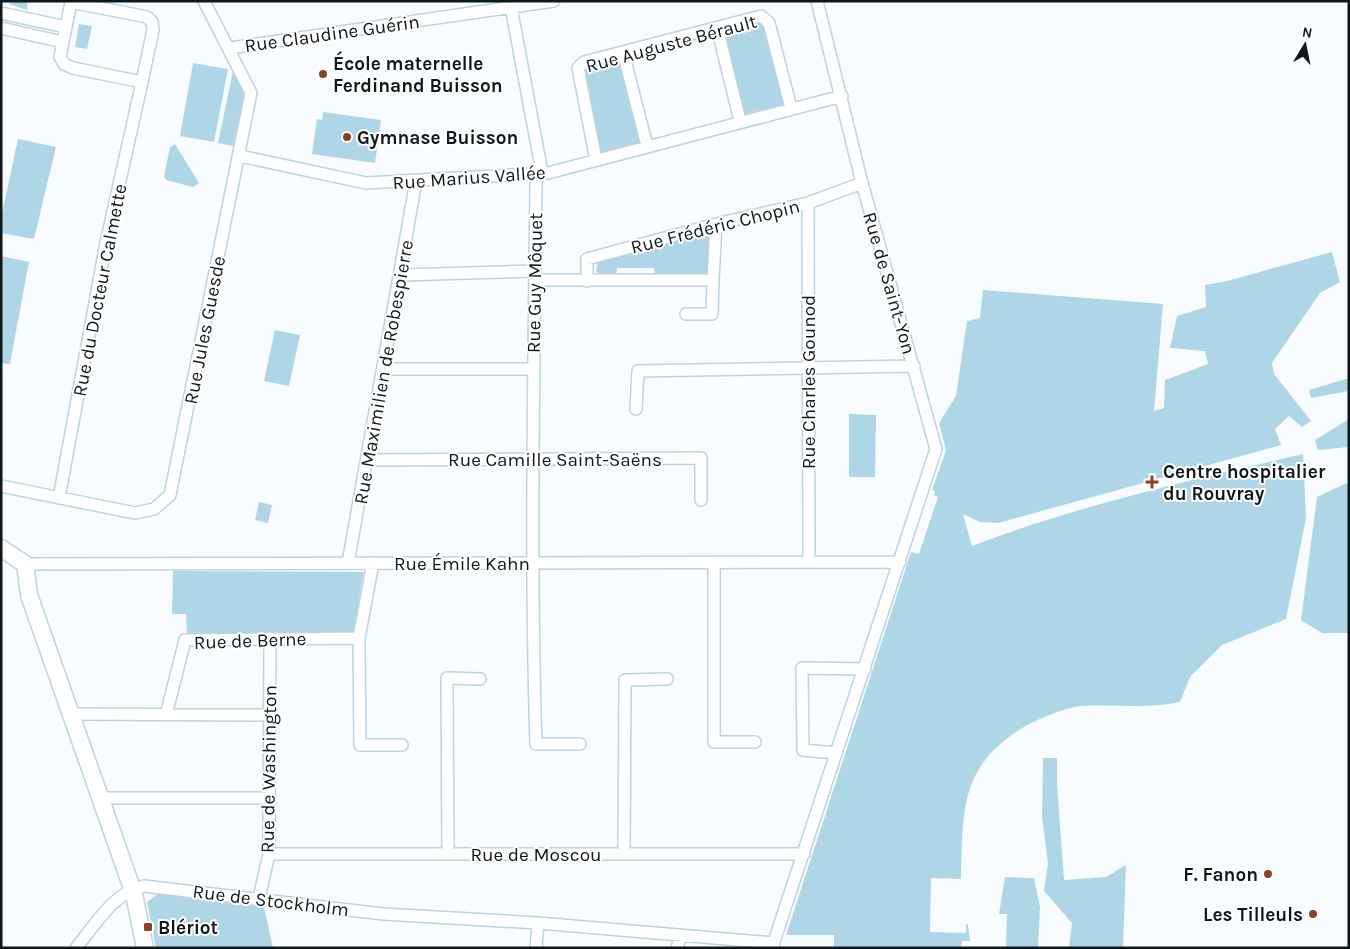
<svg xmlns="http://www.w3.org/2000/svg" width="1350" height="949" font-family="Karla,sans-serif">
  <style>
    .green { fill: #afd6e7 }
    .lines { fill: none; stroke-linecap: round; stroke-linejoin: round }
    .street-casing { stroke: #bed3dc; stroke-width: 14 }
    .secondary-casing { stroke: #bed3dc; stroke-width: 19 }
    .street { stroke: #fff; stroke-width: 11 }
    .secondary { stroke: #fff; stroke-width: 16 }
    .poi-dot { fill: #89431d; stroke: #fff; stroke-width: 2 }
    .labels { text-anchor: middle; stroke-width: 4; stroke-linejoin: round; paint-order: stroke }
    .street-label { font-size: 19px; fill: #0f171a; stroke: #fff }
    .poi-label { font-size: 19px; font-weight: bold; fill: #0f171a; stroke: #fff; text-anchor: start }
  </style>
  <rect width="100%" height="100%" fill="#f8fcfe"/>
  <!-- green -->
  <path class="green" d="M 9,1 L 28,1 L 27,10 L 9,4 Z
    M 761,20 L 765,21 L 785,104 L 742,115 L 721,29 Z
    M 79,24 L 92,26 L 87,49 L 75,47 Z
    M 620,57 L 642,142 L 599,153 L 582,69 L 585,65 Z
    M 193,63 L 228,69 L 214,142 L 180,136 Z
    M 233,71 L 245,94 L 233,146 L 218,143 Z
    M 323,112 L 381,120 L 375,163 L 312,154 L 317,119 L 322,120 Z
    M 18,139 L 56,147 L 34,239 L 1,233 L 1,218 Z
    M 175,144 L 199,183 L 193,187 L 166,180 L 164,176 L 170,147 Z
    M 708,232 L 708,271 L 704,275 L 655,275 L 654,268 L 617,268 L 616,275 L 604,275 L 596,272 L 598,261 Z
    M 1332,252 L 1340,282 L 1320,293 L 1272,363 L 1274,374 L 1311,421 L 1302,427 L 1289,416 L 1275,429 L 1281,445 L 998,523 L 980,522 L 963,514 L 972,546 C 1079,505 1191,480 1303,454 L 1306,518 L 1286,619 L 1222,645 L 1190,677 L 1180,702 C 1148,709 1113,704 1081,706 C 1066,707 1036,720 1024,727 C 959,766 963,811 961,879 L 931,878 L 930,932 L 966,933 L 966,924 L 968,925 L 970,941 L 962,941 L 961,948 L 834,948 L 834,935 L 786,935 L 911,552 L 919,554 L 938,497 L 934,495 L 935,491 L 932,490 L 946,450 L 939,423 L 956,396 L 967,321 L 980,318 L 983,290 L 1163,304 L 1154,411 L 1164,408 L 1165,380 L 1208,364 L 1205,351 L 1170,348 L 1177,316 L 1206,307 L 1205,285 L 1227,281 Z
    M 1,256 L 29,262 L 10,364 L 1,363 Z
    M 275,330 L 300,335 L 289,386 L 264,381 Z
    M 1349,378 L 1349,391 L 1311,398 L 1309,390 Z
    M 849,414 L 876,415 L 875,477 L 849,477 Z
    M 1349,419 L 1349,447 L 1318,450 L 1315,440 Z
    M 1349,482 L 1349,633 L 1322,633 L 1301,620 L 1317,497 Z
    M 259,502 L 272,505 L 268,523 L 255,520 Z
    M 173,571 L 364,572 L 353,634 L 187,636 L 186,614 L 172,614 Z
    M 1043,758 L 1057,758 L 1057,784 L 1064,880 L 1106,877 L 1126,865 L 1123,948 L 1069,948 L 1072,923 L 1044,891 L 1048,863 L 1042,817 Z
    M 1005,877 L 1034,878 L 1040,907 L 1038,948 L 1006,948 L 1007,914 L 999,914 Z
    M 158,894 L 264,907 L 273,948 L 156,948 L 147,902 Z"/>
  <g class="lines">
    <!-- street casing -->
    <g class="street-casing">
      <path id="street" d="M 71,2 L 147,17 L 152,22 L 153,30 L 142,82 L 73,68 L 64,64 L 60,57 L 71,2 L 71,1
        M 511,7 L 541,167 L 536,183 C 534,370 530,557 536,744 L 580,744
        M 1,13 L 66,27
        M 717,27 L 740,121
        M 1,28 L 63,42
        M 230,48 L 554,1
        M 623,52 L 647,146
        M 240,156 L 366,183 L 548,173 L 842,96
        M 596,160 L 578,68 L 584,62 L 761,16 L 769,23 L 791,108
        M 808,203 L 809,562
        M 401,275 L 535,271
        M 535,280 L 713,280 L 716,224
        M 587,281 L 587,259 L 716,224 L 808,203 L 862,183
        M 686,314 L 712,314 L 713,280
        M 384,369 L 533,369
        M 636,409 L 638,371 L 914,366
        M 367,460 L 701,458 L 701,500
        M 1,486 L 135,513 L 154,509 L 170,495 L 251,93 L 204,1
        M 59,498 L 106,243 L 142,82
        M 714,562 L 714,742 L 755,742
        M 348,563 L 416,181
        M 373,563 L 359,638 L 360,745 L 402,745
        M 25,564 L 900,562
        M 70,714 L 268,715
        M 166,715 L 185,640 L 359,638
        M 836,753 L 803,750 L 802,668 L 865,669
        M 99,798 L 268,798
        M 269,854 L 804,854
        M 448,854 L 447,678 L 480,679
        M 624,854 L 625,680 L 667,679
        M 259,898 L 269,854 L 270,638
        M 76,948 C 95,925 114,892 144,886 L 383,914 L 538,923 L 774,943
        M 536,948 L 538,923
        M 677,948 L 681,935
        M 772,948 L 936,449 L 862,183 L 817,1"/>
    </g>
    <!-- secondary casing -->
    <g class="secondary-casing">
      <path id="secondary" d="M 1,548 L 25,564 L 29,595 L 134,894 L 145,948"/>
    </g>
    <!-- street -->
    <use href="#street" class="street"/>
    <!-- secondary -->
    <use href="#secondary" class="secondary"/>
  </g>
  <!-- markers -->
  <g class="poi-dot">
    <circle cx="323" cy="74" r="5"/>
    <circle cx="347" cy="137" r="5"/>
    <path d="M1149.5 474.5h5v5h5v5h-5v5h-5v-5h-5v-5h5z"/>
    <circle cx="1268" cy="874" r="5"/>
    <circle cx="1313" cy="914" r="5"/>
    <rect x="143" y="922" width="10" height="10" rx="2.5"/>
  </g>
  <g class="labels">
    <!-- street labels -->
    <g class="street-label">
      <text transform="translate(332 33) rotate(-8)" y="7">Rue Claudine Guérin</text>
      <text transform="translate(671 43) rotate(-15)" y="7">Rue Auguste Bérault</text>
      <text transform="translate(469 177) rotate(-4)" y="7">Rue Marius Vallée</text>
      <text transform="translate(715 226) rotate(-14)" y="7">Rue Frédéric Chopin</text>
      <text transform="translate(534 283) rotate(-89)" y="7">Rue Guy Môquet</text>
      <text transform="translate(890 283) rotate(74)" y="7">Rue de Saint-Yon</text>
      <text transform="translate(99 290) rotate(-79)" y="7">Rue du Docteur Calmette</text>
      <text transform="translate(204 330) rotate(-79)" y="7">Rue Jules Guesde</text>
      <text transform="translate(383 372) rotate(-80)" y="7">Rue Maximilien de Robespierre</text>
      <text transform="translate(808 382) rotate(-90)" y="7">Rue Charles Gounod</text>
      <text x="555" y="466">Rue Camille Saint-Saëns</text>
      <text x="462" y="570">Rue Émile Kahn</text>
      <text transform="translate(250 640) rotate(-2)" y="7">Rue de Berne</text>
      <text transform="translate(268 769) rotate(-89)" y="7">Rue de Washington</text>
      <text x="536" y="861">Rue de Moscou</text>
      <text transform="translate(271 900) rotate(7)" y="7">Rue de Stockholm</text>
    </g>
    <!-- poi labels -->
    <g class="poi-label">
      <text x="333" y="70">École maternelle<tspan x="333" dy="22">Ferdinand Buisson</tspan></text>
      <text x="357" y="144">Gymnase Buisson</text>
      <text x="1163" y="478">Centre hospitalier<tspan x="1163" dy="22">du Rouvray</tspan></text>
      <text x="1258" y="881" text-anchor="end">F. Fanon</text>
      <text x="1303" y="921" text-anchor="end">Les Tilleuls</text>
      <text x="158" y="934">Blériot</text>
    </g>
  </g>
  <!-- border -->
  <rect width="1350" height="949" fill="none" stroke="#0f171a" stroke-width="5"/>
  <!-- north arrow -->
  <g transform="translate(1305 45) rotate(10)" stroke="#ffffff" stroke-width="4" paint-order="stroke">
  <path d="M0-4L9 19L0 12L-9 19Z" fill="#0f171a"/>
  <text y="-8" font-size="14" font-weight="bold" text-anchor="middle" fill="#0f171a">N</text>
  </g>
</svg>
